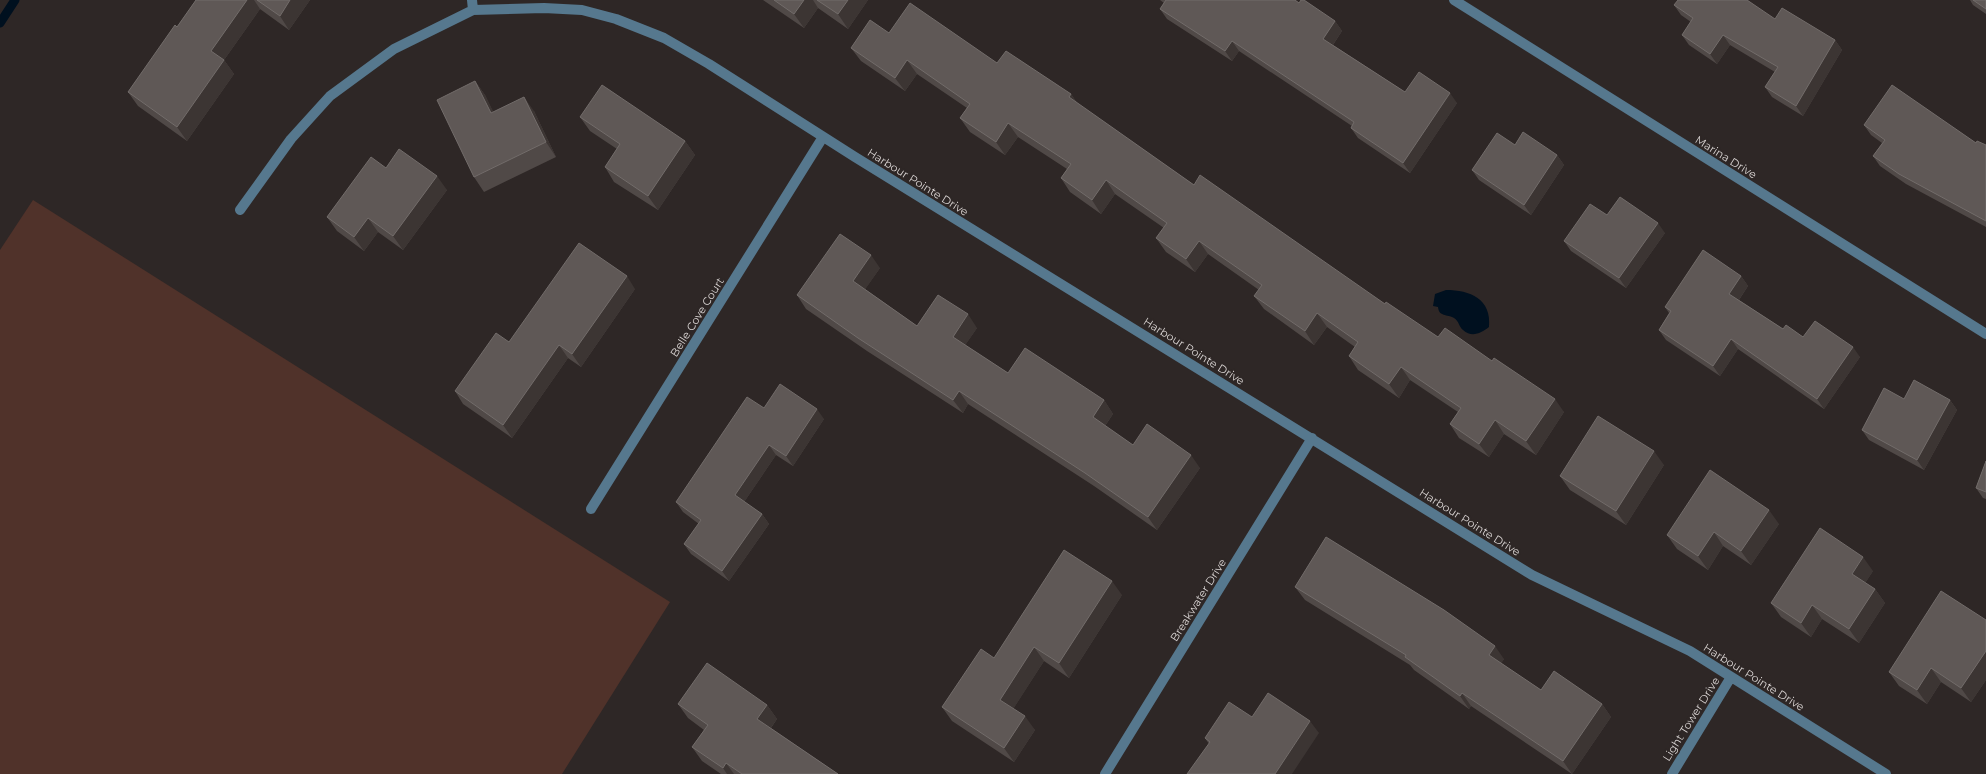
<svg xmlns="http://www.w3.org/2000/svg" width="1986" height="774" font-family="Montserrat,sans-serif">
  <style>
    .green { fill: #50322a }
    .water { fill: #00101f }
    .lines { fill: none; stroke-linecap: round; stroke-linejoin: round }
    .stream { stroke: #00101f; stroke-width: 9 }
    .minor { stroke: #56788e; stroke-width: 10 }
    .wall { fill: #504947 }
    .shaded-wall { fill: #3c3533 }
    .building { fill: #5f5856; stroke: #726c6a }
    .labels { text-anchor: middle; stroke-width: 4; stroke-linejoin: round; paint-order: stroke }
    .street-label { font-size: 11px; fill: #dcd7d6; stroke: #2e2726 }
  </style>
  <rect width="100%" height="100%" fill="#2e2726"/>
  <!-- green -->
  <path class="green" d="M 33,200 L 670,602 L 562,774 L 0,774 L 0,250 Z"/>
  <!-- water -->
  <path class="water" d="M 1446,290 C 1470,290 1492,299 1489,327 C 1481,333 1472,338 1463,330 C 1459,327 1459,321 1454,318 C 1447,314 1439,317 1438,307 L 1433,306 L 1435,294 Z"/>
  <g class="lines">
    <!-- stream -->
    <path class="stream" d="M 0,23 L 15,0"/>
    <!-- minor -->
    <path class="minor" d="M 1454,0 L 1986,334
      M 473,10 L 544,8 L 582,10 L 616,19 L 664,38 L 709,64 L 855,157 L 1532,575 L 1690,651 L 1886,774
      M 240,210 L 291,139 L 330,96 L 394,49 L 473,10 L 472,0
      M 591,509 L 823,137
      M 1105,774 L 1312,438
      M 1672,774 L 1731,677"/>
  </g>
  <!-- wall -->
  <path class="wall" d="M 196,0 L 310,0 L 289,30 L 260,9 L 224,60 L 234,74 L 187,141 L 138,106 L 128,92 L 177,27 Z
    M 763,0 L 868,0 L 848,29 L 818,8 L 804,28 Z
    M 1160,0 L 1295,0 L 1299,3 L 1335,21 L 1342,31 L 1333,45 L 1405,92 L 1457,103 L 1410,173 L 1358,138 L 1351,128 L 1352,126 L 1239,51 L 1232,61 L 1167,19 L 1160,9 L 1164,3 Z
    M 1970,0 L 1986,0 L 1986,14 L 1973,5 Z
    M 1674,5 L 1775,19 L 1835,40 L 1842,50 L 1803,116 L 1772,97 L 1765,87 L 1775,72 L 1730,45 L 1717,64 L 1689,45 L 1682,35 L 1691,22 L 1681,15 Z
    M 889,33 L 997,63 L 1071,94 L 1077,103 L 1194,185 L 1438,337 L 1564,412 L 1536,455 L 1504,434 L 1489,457 L 1459,438 L 1450,424 L 1458,412 L 1410,380 L 1399,398 L 1358,370 L 1349,356 L 1355,347 L 1327,327 L 1314,345 L 1264,309 L 1254,296 L 1259,290 L 1208,254 L 1195,272 L 1166,252 L 1156,238 L 1164,228 L 1115,194 L 1101,214 L 1070,192 L 1061,178 L 1067,169 L 1018,137 L 1005,155 L 970,132 L 960,118 L 967,108 L 917,74 L 905,91 L 861,61 L 851,48 Z
    M 475,81 L 485,95 L 493,112 L 534,111 L 556,157 L 484,192 L 474,177 Z
    M 580,117 L 685,141 L 695,155 L 658,210 L 614,182 L 605,167 L 617,149 L 590,131 Z
    M 1864,125 L 1986,145 L 1986,227 L 1906,184 L 1880,166 L 1873,156 L 1882,143 L 1871,135 Z
    M 1515,145 L 1557,155 L 1564,165 L 1531,215 L 1479,180 L 1472,170 Z
    M 386,168 L 447,190 L 403,250 L 378,232 L 364,251 L 337,231 L 327,217 Z
    M 1607,215 L 1665,233 L 1626,288 L 1571,251 L 1564,241 Z
    M 880,268 L 865,289 L 917,326 L 977,328 L 965,345 L 1008,373 L 1104,400 L 1113,414 L 1105,426 L 1133,445 L 1200,468 L 1157,530 L 1094,486 L 968,404 L 963,413 L 867,351 L 806,309 L 797,295 Z
    M 1741,276 L 1748,286 L 1739,300 L 1783,329 L 1860,357 L 1824,409 L 1738,349 L 1720,376 L 1666,340 L 1659,330 L 1669,313 L 1665,307 Z
    M 635,289 L 581,367 L 568,358 L 512,438 L 463,404 L 455,391 L 509,342 Z
    M 1904,399 L 1950,400 L 1957,410 L 1924,470 L 1869,440 L 1862,430 Z
    M 764,408 L 824,419 L 793,466 L 776,455 L 744,502 L 762,514 L 769,524 L 729,581 L 691,554 L 684,544 L 699,524 L 683,512 L 676,502 Z
    M 1986,461 L 1986,499 L 1983,498 L 1976,488 Z
    M 1664,465 L 1626,525 L 1570,490 L 1560,476 Z
    M 1779,524 L 1751,565 L 1723,546 L 1708,570 L 1677,549 L 1667,535 Z
    M 1873,571 L 1865,583 L 1875,589 L 1885,603 L 1859,643 L 1822,619 L 1811,637 L 1781,617 L 1771,603 Z
    M 1295,587 L 1504,659 L 1501,663 L 1541,690 L 1602,704 L 1611,717 L 1572,774 L 1471,706 L 1469,709 L 1414,670 L 1410,665 L 1305,600 Z
    M 1122,595 L 1069,678 L 1044,661 L 1013,709 L 1035,730 L 1014,762 L 952,721 L 942,707 L 994,658 Z
    M 1986,620 L 1986,680 L 1971,702 L 1941,682 L 1927,704 L 1899,686 L 1889,672 Z
    M 678,704 L 767,705 L 777,719 L 771,728 L 838,774 L 721,774 L 702,761 L 692,747 L 704,730 L 688,718 Z
    M 1252,717 L 1319,733 L 1209,744 L 1205,738 Z"/>
  <!-- shaded-wall -->
  <path class="shaded-wall" d="M 247,0 L 254,0 L 260,9 L 224,60 L 234,74 L 187,141 L 177,127 L 211,51 Z
    M 290,0 L 310,0 L 289,30 L 280,16 Z
    M 804,0 L 813,0 L 818,8 L 804,28 L 794,14 Z
    M 848,0 L 868,0 L 848,29 L 838,14 Z
    M 1335,21 L 1342,31 L 1330,49 L 1323,39 Z
    M 1723,35 L 1730,45 L 1717,64 L 1710,54 Z
    M 1835,40 L 1842,50 L 1803,116 L 1796,106 Z
    M 1232,41 L 1239,51 L 1232,61 L 1225,51 Z
    M 907,60 L 917,74 L 905,91 L 895,78 Z
    M 475,81 L 485,95 L 501,127 L 491,113 Z
    M 1450,93 L 1457,103 L 1410,173 L 1403,163 Z
    M 1071,94 L 1080,107 L 1069,97 Z
    M 524,97 L 534,111 L 556,157 L 546,142 Z
    M 1008,123 L 1018,137 L 1005,155 L 996,142 Z
    M 685,141 L 695,155 L 658,210 L 648,196 Z
    M 1557,155 L 1564,165 L 1531,215 L 1524,205 Z
    M 437,176 L 447,190 L 403,250 L 393,236 Z
    M 1106,180 L 1115,194 L 1101,214 L 1092,200 Z
    M 368,218 L 378,232 L 364,251 L 354,237 Z
    M 1658,223 L 1665,233 L 1626,288 L 1619,278 Z
    M 1199,241 L 1208,254 L 1195,272 L 1186,259 Z
    M 871,255 L 880,268 L 862,294 L 853,281 Z
    M 627,276 L 635,289 L 581,367 L 572,354 Z
    M 1741,276 L 1748,286 L 1736,304 L 1729,294 Z
    M 1317,313 L 1327,327 L 1314,345 L 1305,331 Z
    M 968,314 L 977,328 L 962,350 L 953,337 Z
    M 1731,339 L 1738,349 L 1720,376 L 1713,366 Z
    M 559,345 L 568,358 L 512,438 L 503,425 Z
    M 1853,347 L 1860,357 L 1824,409 L 1817,399 Z
    M 1401,367 L 1410,380 L 1399,398 L 1389,384 Z
    M 959,391 L 968,404 L 963,413 L 953,400 Z
    M 1555,399 L 1564,412 L 1536,455 L 1526,441 Z
    M 1104,400 L 1113,414 L 1102,430 L 1093,417 Z
    M 1950,400 L 1957,410 L 1924,470 L 1917,460 Z
    M 817,409 L 824,419 L 793,466 L 786,456 Z
    M 1495,420 L 1504,434 L 1489,457 L 1479,444 Z
    M 769,445 L 776,455 L 742,505 L 735,495 Z
    M 1654,451 L 1664,465 L 1626,525 L 1616,511 Z
    M 1191,455 L 1200,468 L 1157,530 L 1148,517 Z
    M 1769,510 L 1779,524 L 1751,565 L 1741,551 Z
    M 762,514 L 769,524 L 729,581 L 722,571 Z
    M 1714,532 L 1723,546 L 1708,570 L 1698,556 Z
    M 1863,557 L 1873,571 L 1862,588 L 1852,574 Z
    M 1112,581 L 1122,595 L 1069,678 L 1059,663 Z
    M 1875,589 L 1885,603 L 1859,643 L 1849,629 Z
    M 1812,605 L 1822,619 L 1811,637 L 1801,623 Z
    M 1495,646 L 1504,659 L 1498,668 L 1489,655 Z
    M 1034,647 L 1044,661 L 1010,714 L 1000,700 Z
    M 1986,651 L 1986,680 L 1971,702 L 1961,688 Z
    M 1931,668 L 1941,682 L 1927,704 L 1917,690 Z
    M 1462,693 L 1471,706 L 1469,709 L 1460,696 Z
    M 1602,704 L 1611,717 L 1572,774 L 1563,761 Z
    M 767,705 L 777,719 L 767,733 L 757,719 Z
    M 1025,716 L 1035,730 L 1014,762 L 1004,748 Z
    M 1310,721 L 1319,733 L 1292,774 L 1275,774 Z
    M 726,763 L 734,774 L 727,774 L 723,768 Z"/>
  <!-- building -->
  <path class="building" d="M 196,0 L 247,0 L 211,51 L 224,60 L 177,127 L 128,92 L 175,25 L 177,27 Z
    M 257,0 L 290,0 L 280,16 Z
    M 774,0 L 804,0 L 794,14 Z
    M 817,0 L 848,0 L 838,14 Z
    M 1166,0 L 1295,0 L 1299,3 L 1301,0 L 1304,0 L 1335,21 L 1323,39 L 1405,92 L 1419,72 L 1450,93 L 1403,163 L 1351,128 L 1354,122 L 1232,41 L 1225,51 L 1160,9 Z
    M 1678,0 L 1747,0 L 1775,19 L 1782,8 L 1835,40 L 1796,106 L 1765,87 L 1778,67 L 1723,35 L 1710,54 L 1682,35 L 1693,18 L 1674,5 Z
    M 1973,0 L 1986,0 L 1986,9 Z
    M 910,3 L 997,63 L 1006,51 L 1071,94 L 1069,97 L 1194,185 L 1200,175 L 1385,304 L 1386,302 L 1438,337 L 1445,328 L 1492,361 L 1494,358 L 1555,399 L 1526,441 L 1495,420 L 1479,444 L 1450,424 L 1461,408 L 1401,367 L 1389,384 L 1349,356 L 1358,342 L 1317,313 L 1305,331 L 1254,296 L 1262,285 L 1199,241 L 1186,259 L 1156,238 L 1167,223 L 1106,180 L 1092,200 L 1061,178 L 1071,164 L 1008,123 L 996,142 L 960,118 L 970,104 L 907,60 L 895,78 L 851,48 L 870,20 L 889,33 Z
    M 475,81 L 491,113 L 524,97 L 546,142 L 474,177 L 437,100 Z
    M 602,85 L 685,141 L 648,196 L 605,167 L 620,144 L 580,117 Z
    M 1892,85 L 1976,143 L 1977,141 L 1986,145 L 1986,221 L 1899,174 L 1873,156 L 1885,140 L 1864,125 Z
    M 1523,132 L 1557,155 L 1524,205 L 1472,170 L 1497,133 L 1515,145 Z
    M 399,149 L 437,176 L 393,236 L 368,218 L 354,237 L 327,217 L 371,157 L 386,168 Z
    M 1620,197 L 1658,223 L 1619,278 L 1564,241 L 1590,204 L 1607,215 Z
    M 840,234 L 871,255 L 853,281 L 917,326 L 938,295 L 968,314 L 953,337 L 1008,373 L 1025,348 L 1104,400 L 1093,417 L 1133,445 L 1147,424 L 1191,455 L 1148,517 L 1085,473 L 959,391 L 953,400 L 858,338 L 797,295 Z
    M 579,243 L 627,276 L 572,354 L 559,345 L 503,425 L 455,391 L 496,333 L 509,342 Z
    M 1703,250 L 1741,276 L 1729,294 L 1783,329 L 1786,325 L 1803,337 L 1815,321 L 1853,347 L 1817,399 L 1731,339 L 1713,366 L 1659,330 L 1671,311 L 1665,307 Z
    M 1914,380 L 1950,400 L 1917,460 L 1862,430 L 1884,388 L 1904,399 Z
    M 780,384 L 817,409 L 786,456 L 769,445 L 735,495 L 762,514 L 722,571 L 684,544 L 701,520 L 676,502 L 747,397 L 764,408 Z
    M 1598,416 L 1654,451 L 1616,511 L 1560,476 Z
    M 1986,461 L 1986,492 L 1976,488 Z
    M 1710,470 L 1769,510 L 1741,551 L 1714,532 L 1698,556 L 1667,535 Z
    M 1820,528 L 1863,557 L 1852,574 L 1875,589 L 1849,629 L 1812,605 L 1801,623 L 1771,603 Z
    M 1326,537 L 1444,610 L 1495,646 L 1489,655 L 1541,690 L 1554,671 L 1602,704 L 1563,761 L 1462,693 L 1460,696 L 1405,657 L 1406,655 L 1295,587 Z
    M 1064,550 L 1112,581 L 1059,663 L 1034,647 L 1000,700 L 1025,716 L 1004,748 L 942,707 L 981,649 L 994,658 Z
    M 1941,591 L 1986,620 L 1986,651 L 1961,688 L 1931,668 L 1917,690 L 1889,672 Z
    M 707,663 L 767,705 L 757,719 L 838,774 L 742,774 L 726,763 L 723,768 L 692,747 L 708,725 L 678,704 Z
    M 1268,693 L 1310,721 L 1275,774 L 1187,774 L 1210,742 L 1205,738 L 1229,702 L 1252,717 Z"/>
  <g class="labels">
    <!-- street labels -->
    <g class="street-label">
      <text transform="translate(1726 157) rotate(32)" y="4">Marina Drive</text>
      <text transform="translate(918 182) rotate(32)" y="4">Harbour Pointe Drive</text>
      <text transform="translate(697 317) rotate(-58)" y="4">Belle Cove Court</text>
      <text transform="translate(1194 351) rotate(32)" y="4">Harbour Pointe Drive</text>
      <text transform="translate(1470 522) rotate(32)" y="4">Harbour Pointe Drive</text>
      <text transform="translate(1198 600) rotate(-58)" y="4">Breakwater Drive</text>
      <text transform="translate(1754 677) rotate(32)" y="4">Harbour Pointe Drive</text>
      <text transform="translate(1691 719) rotate(-58)" y="4">Light Tower Drive</text>
    </g>
  </g>
</svg>
